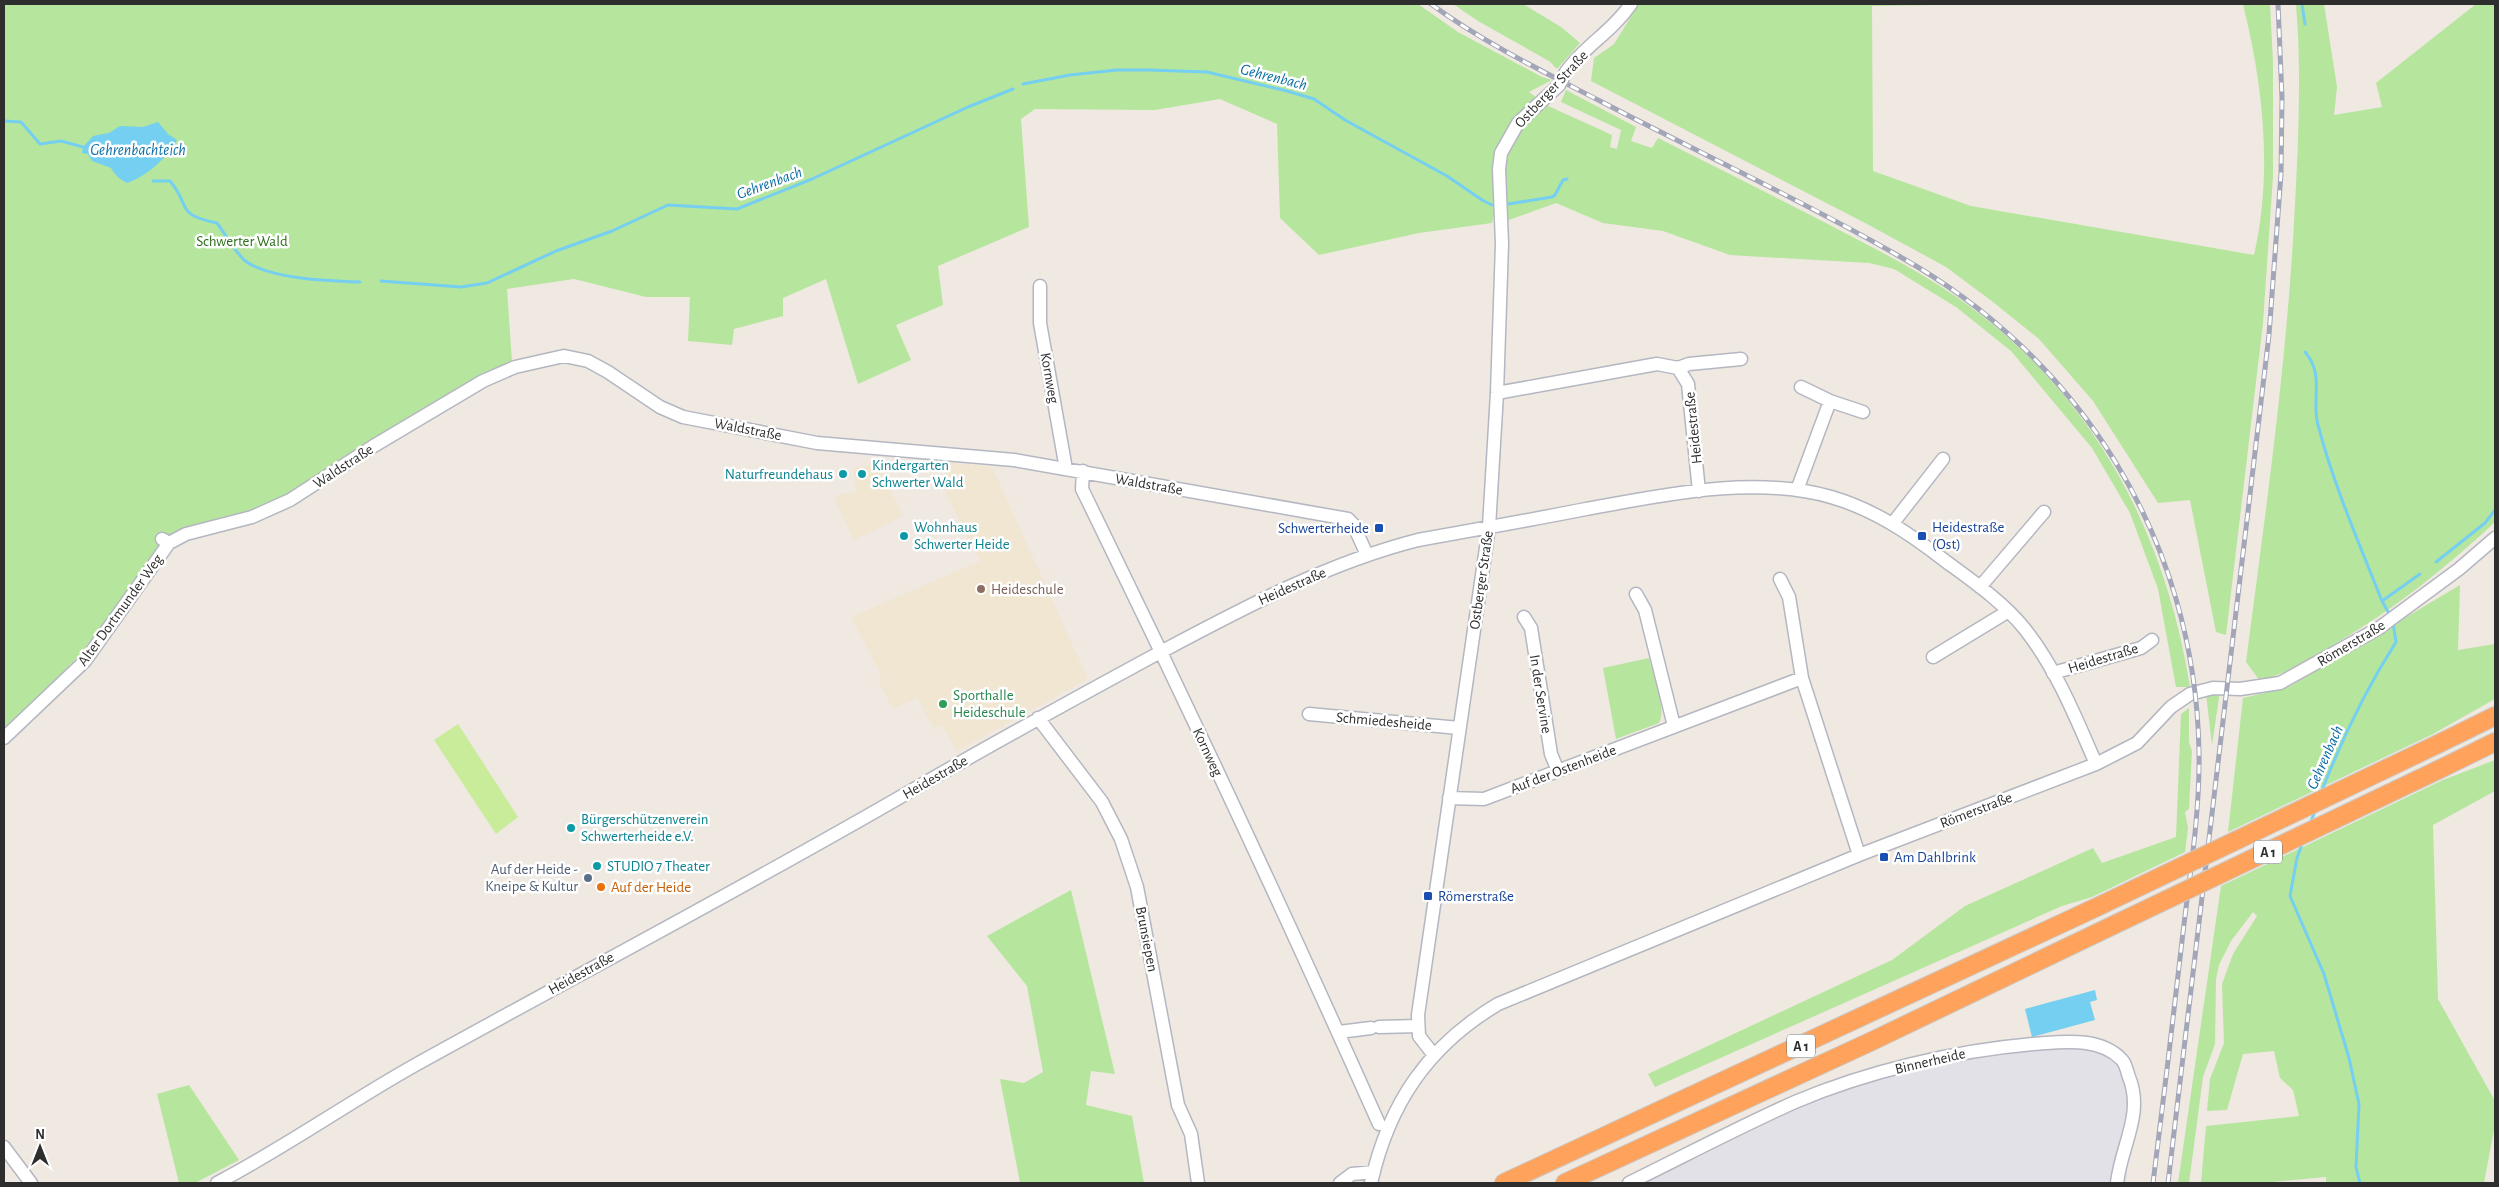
<svg xmlns="http://www.w3.org/2000/svg" width="2499" height="1187" font-family="'Alegreya Sans',sans-serif">
  <style>
    .industrial { fill: #e3e1e8 }
    .education { fill: #f0e6d1 }
    .green { fill: #b6e59e }
    .pitch { fill: #c9ec9a }
    .water { fill: #75cff0 }
    .lines { fill: none; stroke-linecap: round; stroke-linejoin: round }
    .stream { stroke: #75cff0; stroke-width: 3 }
    .minor-casing { stroke: #b4b7c1; stroke-width: 15 }
    .highway-casing { stroke: #c9c9c9; stroke-width: 20 }
    .minor { stroke: #fff; stroke-width: 12 }
    .highway { stroke: #ffa35c; stroke-width: 18 }
    .rail-casing { stroke: #a3a6b8; stroke-width: 5 }
    .rail { stroke: #fff; stroke-width: 3; stroke-dasharray: 9; stroke-linecap: butt }
    .minor-bridge-casing { stroke: #b4b7c1; stroke-width: 15; stroke-linecap: butt }
    .highway-bridge-casing { stroke: #c9c9c9; stroke-width: 20; stroke-linecap: butt }
    .minor-bridge { stroke: #fff; stroke-width: 12 }
    .highway-bridge { stroke: #ffa35c; stroke-width: 18 }
    .culture-dot { fill: #0f9aa8; stroke: #fff; stroke-width: 2 }
    .transit-dot { fill: #1a4fb4; stroke: #fff; stroke-width: 2 }
    .education-dot { fill: #8d6e63; stroke: #fff; stroke-width: 2 }
    .leisure-dot { fill: #2e9e5b; stroke: #fff; stroke-width: 2 }
    .service-dot { fill: #5c6f8a; stroke: #fff; stroke-width: 2 }
    .food-dot { fill: #e8710a; stroke: #fff; stroke-width: 2 }
    .labels { text-anchor: middle; stroke-width: 5; stroke-linejoin: round; paint-order: stroke }
    .shield { fill: #fff; stroke: #6d6d6d; stroke-width: 1 }
    .shield-label { font-size: 14px; font-weight: bold; fill: #2e2e2e }
    .street-label { font-size: 15px; fill: #2e2e2e; stroke: #fff }
    .park-label { font-size: 15px; fill: #2c6e1b; stroke: #fff }
    .culture-label { font-size: 15px; fill: #0d838f; stroke: #fff; text-anchor: start }
    .transit-label { font-size: 15px; fill: #164399; stroke: #fff; text-anchor: start }
    .education-label { font-size: 15px; fill: #785e54; stroke: #fff; text-anchor: start }
    .leisure-label { font-size: 15px; fill: #27864d; stroke: #fff; text-anchor: start }
    .service-label { font-size: 15px; fill: #4e5e75; stroke: #fff; text-anchor: end }
    .food-label { font-size: 15px; fill: #c56008; stroke: #fff; text-anchor: start }
    .water-label { font-size: 16px; font-style: italic; fill: #0d6fa3; stroke: #fff }
  </style>
  <rect width="100%" height="100%" fill="#efe9e1"/>
  <!-- industrial -->
  <path class="industrial" d="M 2001,1045 L 2115,1047 L 2135,1099 L 2126,1183 L 1640,1183 L 1826,1095 L 1884,1073 Z"/>
  <!-- education -->
  <path class="education" d="M 944,462 L 992,467 L 1088,679 L 957,751 L 942,725 L 934,729 L 917,698 L 893,709 L 877,679 L 882,677 L 851,617 L 980,561 L 946,494 Z
    M 878,464 L 903,516 L 854,540 L 834,499 L 840,494 L 856,492 L 853,468 Z"/>
  <!-- green -->
  <path class="green" d="M 4,4 L 1418,4 L 1458,32 L 1542,77 L 1552,80 L 1529,92 L 1546,105 L 1612,135 L 1610,147 L 1617,149 L 1621,130 L 1561,102 L 1566,90 L 1636,127 L 1631,141 L 1652,148 L 1658,138 C 1714,166 1769,194 1824,222 C 1870,246 1916,269 1958,298 C 2091,391 2165,529 2190,687 L 2176,687 L 2158,589 L 2130,513 L 2092,448 L 2011,351 L 1956,307 L 1894,269 L 1869,263 L 1730,255 L 1663,231 L 1603,223 L 1556,203 L 1509,220 L 1494,214 L 1492,223 L 1419,233 L 1319,255 L 1280,218 L 1277,124 L 1220,99 L 1155,110 L 1035,109 L 1021,119 L 1029,227 L 938,266 L 943,305 L 896,325 L 911,360 L 858,384 L 826,279 L 783,298 L 783,316 L 734,329 L 732,345 L 688,341 L 690,297 L 646,297 L 574,279 L 507,289 L 512,362 C 431,398 362,452 286,495 C 275,501 263,507 252,512 C 224,522 195,522 168,535 L 80,655 L 4,730 Z
    M 1453,4 L 1523,4 L 1561,27 L 1580,43 L 1557,69 L 1549,61 L 1478,21 Z
    M 1639,4 L 2000,4 L 1872,6 L 1873,171 L 1971,206 L 2254,255 C 2273,172 2263,85 2243,4 L 2270,4 L 2273,62 L 2273,176 L 2263,323 L 2226,635 L 2216,632 L 2190,500 L 2158,503 L 2093,401 L 2039,339 L 1993,302 L 1946,267 L 1867,224 L 1591,81 L 1594,58 L 1614,44 Z
    M 2296,4 L 2324,4 L 2337,87 L 2334,115 L 2382,107 L 2376,83 L 2476,4 L 2495,4 L 2495,522 C 2446,568 2394,609 2335,644 C 2312,658 2287,673 2260,681 L 2246,662 C 2265,516 2286,370 2294,223 C 2298,150 2302,76 2296,4 Z
    M 2460,585 L 2458,650 L 2495,644 L 2495,699 L 2433,734 L 2228,832 L 2243,698 L 2289,687 Z
    M 1649,658 C 1653,675 1667,708 1659,723 L 1616,739 L 1603,668 Z
    M 2220,691 L 2212,745 L 2206,694 Z
    M 2189,708 L 2189,742 L 2192,751 L 2189,809 L 2185,812 L 2188,828 L 2185,852 L 2092,897 L 2062,906 L 1655,1087 L 1648,1074 L 1892,960 L 1965,906 L 2093,848 L 2102,863 L 2176,837 L 2181,714 Z
    M 2495,760 L 2495,791 L 2433,825 L 2438,999 L 2495,1101 L 2495,1124 L 2484,1183 L 2326,1183 L 2326,1177 L 2261,1183 L 2201,1183 L 2206,1126 L 2299,1116 L 2293,1090 L 2280,1078 L 2274,1051 L 2243,1054 L 2227,1110 L 2207,1111 L 2210,1079 L 2224,1043 L 2222,984 L 2233,954 L 2257,916 L 2253,912 L 2231,941 L 2219,965 L 2216,979 L 2215,1044 L 2203,1077 L 2189,1183 L 2178,1183 L 2221,886 L 2443,780 Z
    M 1071,890 L 1115,1074 L 1091,1071 L 1086,1105 L 1132,1116 L 1144,1183 L 1020,1183 L 1000,1079 L 1024,1083 L 1043,1072 L 1027,986 L 987,936 Z
    M 189,1085 L 239,1160 L 195,1183 L 179,1183 L 157,1094 Z"/>
  <!-- pitch -->
  <path class="pitch" d="M 458,724 L 518,817 L 496,834 L 434,740 Z"/>
  <!-- water -->
  <path class="water" d="M 158,122 L 168,134 L 177,140 C 166,159 147,176 127,183 C 119,179 116,176 111,168 L 92,161 L 88,154 L 82,153 L 83,147 L 93,136 L 109,133 L 120,126 L 143,127 Z
    M 2095,990 L 2097,1000 L 2090,1002 L 2095,1020 L 2032,1037 L 2025,1009 Z"/>
  <g class="lines">
    <!-- stream -->
    <path class="stream" d="M 2302,4 L 2305,24
      M 1023,84 L 1070,75 L 1117,70 L 1149,70 L 1207,72 L 1287,91 L 1314,99 L 1345,120 L 1447,176 L 1482,200 L 1492,205
      M 4,121 L 21,122 L 40,144 L 61,141 L 83,147
      M 153,181 L 170,181 C 192,207 174,214 217,223 C 225,234 234,250 244,260 C 267,279 330,281 360,282
      M 1508,204 L 1552,197 L 1555,195 L 1563,180 L 1567,179
      M 381,281 L 461,287 L 487,283 L 556,251 L 612,231 L 668,205 L 737,209 L 812,179 L 968,107 L 1013,89
      M 2305,352 C 2325,375 2311,399 2318,425 C 2334,486 2359,543 2382,601 L 2391,617
      M 2436,562 L 2485,523 L 2495,510
      M 2382,601 L 2420,574
      M 2321,793 C 2341,741 2366,689 2396,642 L 2393,623
      M 2310,824 L 2315,811
      M 2303,841 L 2297,858 L 2290,896 L 2324,974 L 2349,1058 L 2359,1104 L 2356,1167 L 2360,1183"/>
    <!-- minor casing -->
    <g class="minor-casing">
      <path id="minor" d="M 1566,72 C 1584,46 1612,32 1631,4
        M 1040,286 L 1040,323 L 1066,469
        M 1678,368 L 1689,364 L 1741,359
        M 1497,393 L 1657,364 L 1678,368 L 1688,384 L 1699,491
        M 1830,401 L 1863,412
        M 1083,471 L 1082,489 C 1185,699 1284,911 1379,1124
        M 1797,490 L 1830,401 L 1801,387
        M 1893,523 L 1943,459
        M 162,539 L 169,543 L 186,534 L 252,517 L 290,500 L 372,447 L 483,381 L 515,367 L 564,356 L 588,361 L 608,372 L 660,407 L 683,417 L 817,443 L 1014,460 L 1348,519 L 1353,524 L 1367,555
        M 1780,579 L 1789,597 L 1802,678 L 1859,855
        M 1980,587 L 2044,512
        M 1636,594 L 1645,610 L 1674,726
        M 1524,617 L 1531,628 L 1551,754 L 1558,771
        M 1933,657 L 2007,612
        M 2053,673 L 2141,648 L 2152,640
        M 1309,714 L 1459,728
        M 1038,718 L 1102,802 L 1121,839 L 1137,887 L 1178,1105 L 1191,1134 L 1198,1183
        M 4,738 L 85,661 L 169,543
        M 1449,798 L 1484,799 L 1802,678
        M 1379,1027 L 1418,1026
        M 1339,1032 L 1371,1028
        M 1433,1054 L 1419,1036 L 1418,1015 L 1489,527 L 1497,393 L 1502,244 L 1499,169 L 1501,153 L 1518,123 L 1559,85
        M 4,1147 L 31,1183
        M 217,1183 C 286,1147 349,1102 417,1064 C 581,973 747,886 909,792 C 990,745 1072,700 1155,655 C 1240,610 1324,564 1418,540 C 1474,530 1530,520 1586,509 C 1663,495 1754,475 1831,497 C 1873,509 1909,533 1944,560 C 1971,580 2002,601 2024,628 C 2056,668 2076,718 2096,764
        M 1340,1183 L 1352,1174 L 1374,1172
        M 1371,1183 C 1389,1103 1428,1046 1498,1004 L 1859,855 L 2096,764 L 2137,743 L 2171,707 L 2190,694 L 2213,688 L 2240,689 L 2280,683 L 2379,628 L 2459,569 L 2495,538
        M 1629,1183 C 1684,1156 1739,1127 1795,1102 C 1868,1071 1954,1051 2033,1044 C 2062,1042 2100,1036 2122,1060 C 2126,1064 2127,1072 2129,1077 C 2144,1114 2121,1146 2117,1183"/>
    </g>
    <!-- highway casing -->
    <g class="highway-casing">
      <path id="highway" d="M 2438,744 L 2495,716
        M 2438,770 L 2495,742
        M 1504,1183 L 2097,907
        M 1565,1183 L 1870,1042 L 2097,933"/>
    </g>
    <!-- minor -->
    <use href="#minor" class="minor"/>
    <!-- highway -->
    <use href="#highway" class="highway"/>
    <!-- rail casing -->
    <g class="rail-casing">
      <path id="rail" d="M 1431,4 C 1484,43 1544,72 1602,102 C 1700,153 1801,200 1897,255 C 2081,357 2195,540 2199,751 C 2200,809 2191,867 2184,924 C 2174,1010 2164,1097 2153,1183
        M 2168,1183 L 2269,335 L 2281,174 L 2282,98 L 2278,4"/>
    </g>
    <!-- rail -->
    <use href="#rail" class="rail"/>
    <!-- minor-bridge casing -->
    <g class="minor-bridge-casing">
      <path id="minor-bridge" d="M 1559,85 L 1566,72"/>
    </g>
    <!-- highway-bridge casing -->
    <g class="highway-bridge-casing">
      <path id="highway-bridge" d="M 2097,907 L 2438,744
        M 2097,933 L 2438,770"/>
    </g>
    <!-- minor-bridge -->
    <use href="#minor-bridge" class="minor-bridge"/>
    <!-- highway-bridge -->
    <use href="#highway-bridge" class="highway-bridge"/>
  </g>
  <!-- markers -->
  <g class="culture-dot">
    <circle cx="843" cy="474" r="5"/>
    <circle cx="862" cy="474" r="5"/>
    <circle cx="904" cy="536" r="5"/>
    <circle cx="571" cy="828" r="5"/>
    <circle cx="597" cy="866" r="5"/>
  </g>
  <g class="transit-dot">
    <rect x="1374" y="523" width="10" height="10" rx="2.5"/>
    <rect x="1917" y="531" width="10" height="10" rx="2.5"/>
    <rect x="1879" y="852" width="10" height="10" rx="2.5"/>
    <rect x="1423" y="891" width="10" height="10" rx="2.5"/>
  </g>
  <circle class="education-dot" cx="981" cy="589" r="5"/>
  <circle class="leisure-dot" cx="943" cy="704" r="5"/>
  <circle class="service-dot" cx="588" cy="878" r="5"/>
  <circle class="food-dot" cx="601" cy="887" r="5"/>
  <g class="labels">
    <!-- shield labels -->
    <g class="shield">
      <rect x="2254" y="840.5" width="28" height="23" rx="4"/>
      <rect x="1787" y="1034.5" width="28" height="23" rx="4"/>
    </g>
    <g class="shield-label">
      <text x="2268" y="857">A 1</text>
      <text x="1801" y="1051">A 1</text>
    </g>
    <!-- street labels -->
    <g class="street-label">
      <text transform="translate(1551 89) rotate(-47)" y="5">Ostberger Straße</text>
      <text transform="translate(1050 378) rotate(80)" y="5">Kornweg</text>
      <text transform="translate(1693 428) rotate(-96)" y="5">Heidestraße</text>
      <text transform="translate(748 429) rotate(11)" y="5">Waldstraße</text>
      <text transform="translate(343 466) rotate(-33)" y="5">Waldstraße</text>
      <text transform="translate(1149 484) rotate(10)" y="5">Waldstraße</text>
      <text transform="translate(1481 580) rotate(-82)" y="5">Ostberger Straße</text>
      <text transform="translate(1292 586) rotate(-24)" y="5">Heidestraße</text>
      <text transform="translate(120 610) rotate(-54)" y="5">Alter Dortmunder Weg</text>
      <text transform="translate(2351 643) rotate(-31)" y="5">Römerstraße</text>
      <text transform="translate(2103 658) rotate(-17)" y="5">Heidestraße</text>
      <text transform="translate(1541 694) rotate(81)" y="5">In der Servine</text>
      <text transform="translate(1384 721) rotate(5)" y="5">Schmiedesheide</text>
      <text transform="translate(1208 752) rotate(65)" y="5">Kornweg</text>
      <text transform="translate(1563 769) rotate(-21)" y="5">Auf der Ostenheide</text>
      <text transform="translate(935 777) rotate(-30)" y="5">Heidestraße</text>
      <text transform="translate(1976 810) rotate(-21)" y="5">Römerstraße</text>
      <text transform="translate(1147 939) rotate(79)" y="5">Brunsiepen</text>
      <text transform="translate(581 973) rotate(-29)" y="5">Heidestraße</text>
      <text transform="translate(1930 1061) rotate(-13)" y="5">Binnerheide</text>
    </g>
    <!-- park labels -->
    <g class="park-label">
      <text x="242" y="246">Schwerter Wald</text>
    </g>
    <!-- culture labels -->
    <g class="culture-label">
      <text x="872" y="470">Kindergarten<tspan x="872" dy="17">Schwerter Wald</tspan></text>
      <text x="833" y="479" text-anchor="end">Naturfreundehaus</text>
      <text x="914" y="532">Wohnhaus<tspan x="914" dy="17">Schwerter Heide</tspan></text>
      <text x="581" y="824">Bürgerschützenverein<tspan x="581" dy="17">Schwerterheide e.V.</tspan></text>
      <text x="607" y="871">STUDIO 7 Theater</text>
    </g>
    <!-- transit labels -->
    <g class="transit-label">
      <text x="1932" y="532">Heidestraße<tspan x="1932" dy="17">(Ost)</tspan></text>
      <text x="1369" y="533" text-anchor="end">Schwerterheide</text>
      <text x="1894" y="862">Am Dahlbrink</text>
      <text x="1438" y="901">Römerstraße</text>
    </g>
    <!-- education labels -->
    <g class="education-label">
      <text x="991" y="594">Heideschule</text>
    </g>
    <!-- leisure labels -->
    <g class="leisure-label">
      <text x="953" y="700">Sporthalle<tspan x="953" dy="17">Heideschule</tspan></text>
    </g>
    <!-- service labels -->
    <g class="service-label">
      <text x="578" y="874">Auf der Heide -<tspan x="578" dy="17">Kneipe &amp; Kultur</tspan></text>
    </g>
    <!-- food labels -->
    <g class="food-label">
      <text x="611" y="892">Auf der Heide</text>
    </g>
    <!-- water labels -->
    <g class="water-label">
      <text transform="translate(1274 76) rotate(14)" y="6">Gehrenbach</text>
      <text x="138" y="155">Gehrenbachteich</text>
      <text transform="translate(769 182) rotate(-20)" y="6">Gehrenbach</text>
      <text transform="translate(2324 757) rotate(-66)" y="6">Gehrenbach</text>
    </g>
  </g>
  <!-- border -->
  <rect width="2499" height="1187" fill="none" stroke="#2e2e2e" stroke-width="10"/>
  <!-- north arrow -->
  <g transform="translate(40 1147)" stroke="#ffffff" stroke-width="4" paint-order="stroke">
  <path d="M0-4L9 19L0 12L-9 19Z" fill="#2e2e2e"/>
  <text y="-8" font-size="14" font-weight="bold" text-anchor="middle" fill="#2e2e2e">N</text>
  </g>
</svg>
